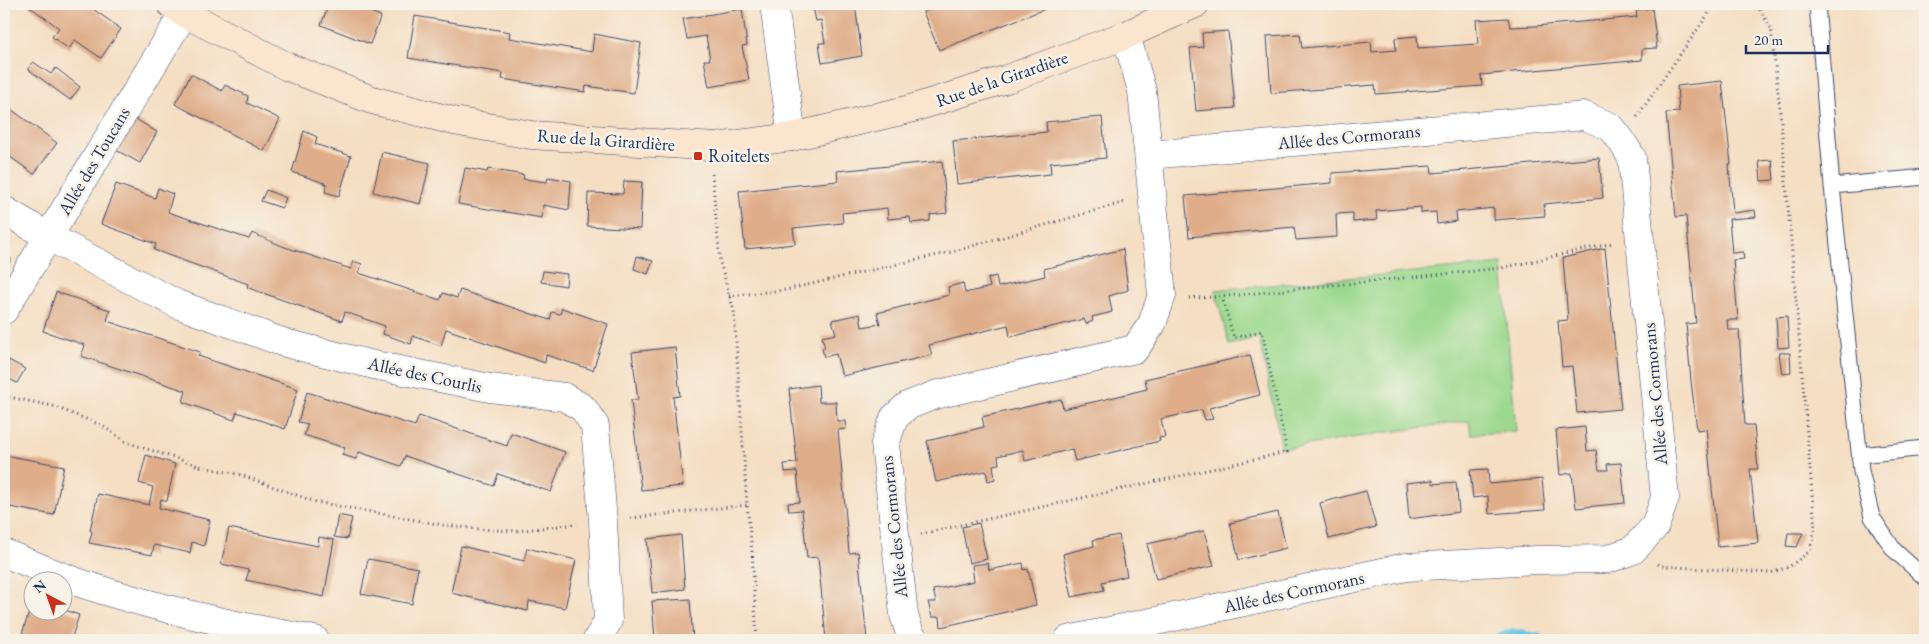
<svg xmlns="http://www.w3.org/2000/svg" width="1929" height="644" font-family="'EB Garamond',serif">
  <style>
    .green { fill: #9cd98e; stroke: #5c8476 }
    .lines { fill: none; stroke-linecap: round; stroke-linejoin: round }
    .stream { stroke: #63c4e1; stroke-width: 9 }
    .building { fill: #dfad8a }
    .lane-casing { stroke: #3c496d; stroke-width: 17 }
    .street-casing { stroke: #3c496d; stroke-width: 29 }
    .secondary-casing { stroke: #3c496d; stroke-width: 29 }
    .path { stroke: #3c496d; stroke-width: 3; stroke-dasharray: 1 4; stroke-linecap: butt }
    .lane { stroke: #fff; stroke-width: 15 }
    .street { stroke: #fff; stroke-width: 28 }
    .secondary { stroke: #fbe5cf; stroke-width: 28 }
    .poi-dot { fill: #c8321e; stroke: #f7f3e8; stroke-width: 2 }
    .labels { text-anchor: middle; stroke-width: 5; stroke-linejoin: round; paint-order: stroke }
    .street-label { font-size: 18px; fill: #1b2f5e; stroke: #f7f3e8 }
    .poi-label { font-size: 18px; fill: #1b2f5e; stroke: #f7f3e8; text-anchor: start }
  </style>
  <rect width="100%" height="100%" fill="#f7f3e8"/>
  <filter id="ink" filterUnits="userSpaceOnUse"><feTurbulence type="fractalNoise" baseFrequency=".02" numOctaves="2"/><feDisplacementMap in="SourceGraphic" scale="10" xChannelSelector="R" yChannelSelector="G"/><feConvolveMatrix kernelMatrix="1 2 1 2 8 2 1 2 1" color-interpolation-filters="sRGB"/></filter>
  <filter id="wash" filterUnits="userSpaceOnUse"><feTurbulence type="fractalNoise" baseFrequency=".0096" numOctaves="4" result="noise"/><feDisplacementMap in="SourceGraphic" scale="20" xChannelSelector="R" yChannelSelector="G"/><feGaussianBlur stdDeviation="1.12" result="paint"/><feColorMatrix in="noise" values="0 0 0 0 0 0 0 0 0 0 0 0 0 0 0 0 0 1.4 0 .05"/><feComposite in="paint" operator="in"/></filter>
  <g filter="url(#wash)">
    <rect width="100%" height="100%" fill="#f5dec3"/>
    <!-- green -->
    <path class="green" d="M 1502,264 L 1516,432 L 1471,434 L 1469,421 L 1389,432 L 1282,449 L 1259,337 L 1229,345 L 1215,290 Z"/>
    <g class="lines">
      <!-- stream -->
      <path class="stream" d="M 1495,640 L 1512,633 L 1539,638 L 1541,640"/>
    </g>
    <g id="blocks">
      <!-- building -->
      <path class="building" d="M 26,4 L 93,4 L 95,6 L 93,9 L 121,29 L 101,58 L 75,40 L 69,49 L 52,37 L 59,28 Z
        M 329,4 L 349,4 L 381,16 L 370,44 L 321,25 Z
        M 821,4 L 855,4 L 862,56 L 822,63 L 819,43 L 825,43 L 821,20 L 816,21 L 813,7 L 821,7 Z
        M 945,4 L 1043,4 L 1045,9 L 939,50 L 923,12 Z
        M 1652,8 L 1657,48 L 1642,49 L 1642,60 L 1481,75 L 1482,86 L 1376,94 L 1375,85 L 1271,93 L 1267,36 L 1300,34 L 1302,48 L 1371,42 L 1372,52 L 1396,50 L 1395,38 L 1417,36 L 1418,48 L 1478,44 L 1476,20 L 1508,18 L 1510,27 L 1536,26 L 1637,17 L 1636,10 Z
        M 742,9 L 747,45 L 742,46 L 749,80 L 709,87 L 704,60 L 710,60 L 706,36 L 687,39 L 683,19 Z
        M 415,16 L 510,32 L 509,38 L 592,52 L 594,34 L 641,43 L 634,93 L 586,86 L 585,92 L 502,79 L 503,73 L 408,58 Z
        M 1228,31 L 1235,108 L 1196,111 L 1190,48 L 1203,47 L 1202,33 Z
        M 33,62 L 51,74 L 56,68 L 80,87 L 70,100 L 28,69 Z
        M 191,74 L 222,91 L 225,85 L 248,96 L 247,103 L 280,119 L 264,151 L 175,104 Z
        M 1722,81 L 1731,164 L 1729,164 L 1733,213 L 1755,210 L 1756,217 L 1729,219 L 1732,253 L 1743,252 L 1744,259 L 1733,260 L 1738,320 L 1727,320 L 1728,330 L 1739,330 L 1745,425 L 1754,425 L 1758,469 L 1750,469 L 1758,543 L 1718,547 L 1706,429 L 1697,430 L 1691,381 L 1686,324 L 1696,323 L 1686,216 L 1676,217 L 1666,113 L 1679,112 L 1677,86 Z
        M 4,104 L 57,143 L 34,174 L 6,154 L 4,157 Z
        M 1102,117 L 1106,158 L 1050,163 L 1051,174 L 957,184 L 953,141 L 1047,132 L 1046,122 Z
        M 134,118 L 157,132 L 140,163 L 116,150 Z
        M 304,131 L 317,137 L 315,144 L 351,156 L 339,196 L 325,192 L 327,184 L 292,172 Z
        M 382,152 L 430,163 L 420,204 L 373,192 Z
        M 1599,158 L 1603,198 L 1544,204 L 1545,216 L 1494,220 L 1494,208 L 1456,212 L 1457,221 L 1437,224 L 1436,212 L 1421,213 L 1421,207 L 1376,211 L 1377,220 L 1353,222 L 1353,213 L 1336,214 L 1337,237 L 1296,240 L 1294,227 L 1189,237 L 1185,196 L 1332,183 L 1332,173 L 1431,166 L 1432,173 Z
        M 1772,160 L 1774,180 L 1761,181 L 1759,161 Z
        M 942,161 L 947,213 L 930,215 L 930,221 L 911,223 L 910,217 L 888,219 L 887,208 L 842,213 L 843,223 L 793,228 L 795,244 L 745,249 L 739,191 L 838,181 L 837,171 Z
        M 465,168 L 487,172 L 488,169 L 524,175 L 523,179 L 547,182 L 548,177 L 571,181 L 569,210 L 543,205 L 542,218 L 458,204 Z
        M 624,181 L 642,182 L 640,229 L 587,226 L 588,193 L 623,194 Z
        M 116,184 L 155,198 L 158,188 L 173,194 L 168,212 L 249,239 L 252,233 L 282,246 L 351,269 L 353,261 L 362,264 L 359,273 L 440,300 L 443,293 L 457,298 L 460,290 L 550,320 L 552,312 L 560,314 L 562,308 L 608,324 L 593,370 L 546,355 L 545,363 L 446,329 L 441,346 L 413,336 L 411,344 L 383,334 L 385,326 L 345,312 L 342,321 L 257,291 L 247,287 L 248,284 L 154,250 L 156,244 L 101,224 Z
        M 266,190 L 286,198 L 282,208 L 261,201 Z
        M 1605,248 L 1621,409 L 1577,413 L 1572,366 L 1562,367 L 1558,321 L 1568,320 L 1563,258 Z
        M 1123,249 L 1128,290 L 1109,296 L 1112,312 L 1092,317 L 1093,321 L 1086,324 L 1084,319 L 1010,337 L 1008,325 L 929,345 L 932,355 L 842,376 L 836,354 L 824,357 L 822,348 L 825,348 L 822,337 L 836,334 L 832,320 L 860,314 L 862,327 L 880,324 L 877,313 L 949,295 L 948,287 L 963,283 L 965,293 L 990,287 L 988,278 L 996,276 L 998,287 L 1045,276 L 1044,269 Z
        M 4,254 L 11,259 L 4,274 Z
        M 637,256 L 653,261 L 648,274 L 634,269 Z
        M 543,271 L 567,274 L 566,286 L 541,282 Z
        M 56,292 L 110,310 L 107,321 L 200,352 L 198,356 L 298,389 L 285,429 L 237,412 L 234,420 L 183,402 L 186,391 L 81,356 L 85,345 L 43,331 Z
        M 1787,316 L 1789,347 L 1778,348 L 1776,317 Z
        M 675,347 L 680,396 L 673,397 L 683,486 L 641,490 L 631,400 L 638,400 L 632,352 Z
        M 1779,353 L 1790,353 L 1791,373 L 1782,374 Z
        M 1250,355 L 1260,395 L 1209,408 L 1213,419 L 1205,420 L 1202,410 L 1161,419 L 1165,437 L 1159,438 L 1160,441 L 1075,461 L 1072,449 L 1025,461 L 1023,450 L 998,456 L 999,464 L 993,465 L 995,479 L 988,481 L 986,471 L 936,482 L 927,441 L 984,427 L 982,417 L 1061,399 L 1063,409 L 1102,400 L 1147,389 L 1145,379 Z
        M 9,360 L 25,369 L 17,383 L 4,376 L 4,371 Z
        M 818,385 L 819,402 L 836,402 L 837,421 L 845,421 L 846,429 L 838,430 L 845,506 L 849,553 L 858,552 L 867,640 L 826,640 L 818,557 L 807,558 L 802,510 L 789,511 L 788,503 L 800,502 L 797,471 L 785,472 L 784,464 L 797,463 L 789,389 Z
        M 307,392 L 415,426 L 419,416 L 507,446 L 511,433 L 565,452 L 551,492 L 498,474 L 494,486 L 405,456 L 401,466 L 359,452 L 356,459 L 342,455 L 345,448 L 304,435 L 308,424 L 298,422 Z
        M 1585,427 L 1587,451 L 1596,450 L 1599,470 L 1608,470 L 1607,464 L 1621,463 L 1625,503 L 1576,508 L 1572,473 L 1560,475 L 1556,430 Z
        M 4,455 L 64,466 L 54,515 L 4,506 Z
        M 146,455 L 175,464 L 167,501 L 161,499 L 159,508 L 210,520 L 204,546 L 192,542 L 190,553 L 154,545 L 152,555 L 89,543 L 92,532 L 90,530 L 98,494 L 149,505 L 153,487 L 139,483 Z
        M 1488,469 L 1489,484 L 1542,479 L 1545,510 L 1489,514 L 1488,496 L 1473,498 L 1470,470 Z
        M 1433,480 L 1433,484 L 1456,482 L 1459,512 L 1409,519 L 1406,483 Z
        M 1366,491 L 1376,527 L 1329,539 L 1320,503 Z
        M 1278,512 L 1286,548 L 1239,560 L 1230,523 Z
        M 338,515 L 352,518 L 347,539 L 334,537 Z
        M 979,523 L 987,559 L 969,563 L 962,527 Z
        M 229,528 L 318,546 L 319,537 L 334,540 L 324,597 L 246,580 L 249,570 L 221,564 Z
        M 1204,531 L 1214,566 L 1156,579 L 1147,544 Z
        M 1788,533 L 1803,533 L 1797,547 L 1786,546 Z
        M 681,535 L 685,589 L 652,593 L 647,539 Z
        M 1119,535 L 1127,576 L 1102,582 L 1104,590 L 1072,597 L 1063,554 L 1094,546 L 1093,540 Z
        M 461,546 L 524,561 L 527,548 L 576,560 L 565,608 L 529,601 L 528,611 L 451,593 Z
        M 368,559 L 418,568 L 412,604 L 361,594 Z
        M 988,563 L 989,570 L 1023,563 L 1024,570 L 1028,569 L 1036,605 L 941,627 L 940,617 L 932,617 L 928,602 L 936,602 L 933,590 L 974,581 L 972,565 Z
        M 690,599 L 693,640 L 655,640 L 652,601 Z
        M 31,606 L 32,612 L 62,612 L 62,609 L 79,615 L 71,640 L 20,640 Z"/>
    </g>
  </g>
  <g filter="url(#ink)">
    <use href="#blocks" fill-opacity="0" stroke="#3c496d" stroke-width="1"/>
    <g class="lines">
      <!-- lane casing -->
      <g class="lane-casing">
        <path id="lane" d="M 1817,4 L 1832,186 L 1861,471 L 1872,517 L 1894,550 L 1925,578
          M 1832,186 L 1925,177
          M 1860,455 L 1925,448"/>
      </g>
      <!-- street casing -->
      <g class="street-casing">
        <path id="street" d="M 774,4 L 792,137
          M 4,210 L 49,237 L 177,304 L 285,343 L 374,365 L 490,388 L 564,397 L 583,408 L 595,426 L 603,521 L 608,621 L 597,640
          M 4,310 L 184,13
          M 4,553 C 32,564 60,577 89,586 C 163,610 239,627 315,640
          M 915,640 L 911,637 L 904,615 L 885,444 L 894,418 L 907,406 L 935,395 L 1135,349 L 1152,324 L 1162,295 L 1142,91 L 1126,35
          M 1068,640 L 1406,567 L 1537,560 L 1608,559 L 1633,550 L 1655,526 L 1665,498 L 1632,158 L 1621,140 L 1611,127 L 1585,116 L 1149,155"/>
      </g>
      <!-- secondary casing -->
      <g class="secondary-casing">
        <path id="secondary" d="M 171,4 L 184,13 L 288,67 L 372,100 L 454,121 L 531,135 L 716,147 L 792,137 L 910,109 L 1007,79 L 1126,35 L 1195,4"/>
      </g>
      <!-- path -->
      <path class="path" d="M 1637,117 L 1715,4
        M 712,174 L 720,262 L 734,311 L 747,505 L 752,551 L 757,640
        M 729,296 L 785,290 L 955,251 L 1125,202
        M 1189,298 L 1217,297 L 1502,268 L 1613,243
        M 4,396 L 53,406 L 101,425 L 126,442 L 199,466 L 241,475 L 316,502 L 443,525 L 479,529 L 516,531 L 577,524
        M 631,518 L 747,505
        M 921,534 L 1287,452 L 1262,331 L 1234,338 L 1222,297
        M 1658,564 L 1661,566 L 1770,573 L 1789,567 L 1810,551 L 1815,528 L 1780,110 L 1771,28 L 1756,4"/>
      <!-- lane -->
      <use href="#lane" class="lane"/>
      <!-- street -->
      <use href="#street" class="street"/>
      <!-- secondary -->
      <use href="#secondary" class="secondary"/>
    </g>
  </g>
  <!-- markers -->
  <rect class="poi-dot" x="693" y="151" width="10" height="10" rx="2.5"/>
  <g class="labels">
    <!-- street labels -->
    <g class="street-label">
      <text transform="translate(1002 79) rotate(-19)" y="6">Rue de la Girardière</text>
      <text transform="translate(1349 137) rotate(-5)" y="6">Allée des Cormorans</text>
      <text transform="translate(606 140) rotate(4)" y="6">Rue de la Girardière</text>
      <text transform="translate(94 161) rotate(-59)" y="6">Allée des Toucans</text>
      <text transform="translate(425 375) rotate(12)" y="6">Allée des Courlis</text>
      <text transform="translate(1655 394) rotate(-95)" y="6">Allée des Cormorans</text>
      <text transform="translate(894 527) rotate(-96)" y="6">Allée des Cormorans</text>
      <text transform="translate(1294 592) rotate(-12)" y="6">Allée des Cormorans</text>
    </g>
    <!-- poi labels -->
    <g class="poi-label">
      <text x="708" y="162">Roitelets</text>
    </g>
  </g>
  <!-- margin -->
  <rect width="1929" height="644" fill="none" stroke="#f7f3e8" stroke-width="20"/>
  <!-- north arrow -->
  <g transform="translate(48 596) rotate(319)"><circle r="24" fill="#f7f3e8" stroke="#9fa5b1"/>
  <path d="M0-4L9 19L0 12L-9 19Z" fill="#c8321e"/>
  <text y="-8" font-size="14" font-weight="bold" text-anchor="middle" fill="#1b2f5e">N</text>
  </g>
  <!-- scale -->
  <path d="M1746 45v8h82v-8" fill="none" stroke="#1b2f5e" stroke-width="2.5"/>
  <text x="1754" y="45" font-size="15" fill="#1b2f5e" stroke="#f7f3e8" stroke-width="4" paint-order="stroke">20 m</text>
</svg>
